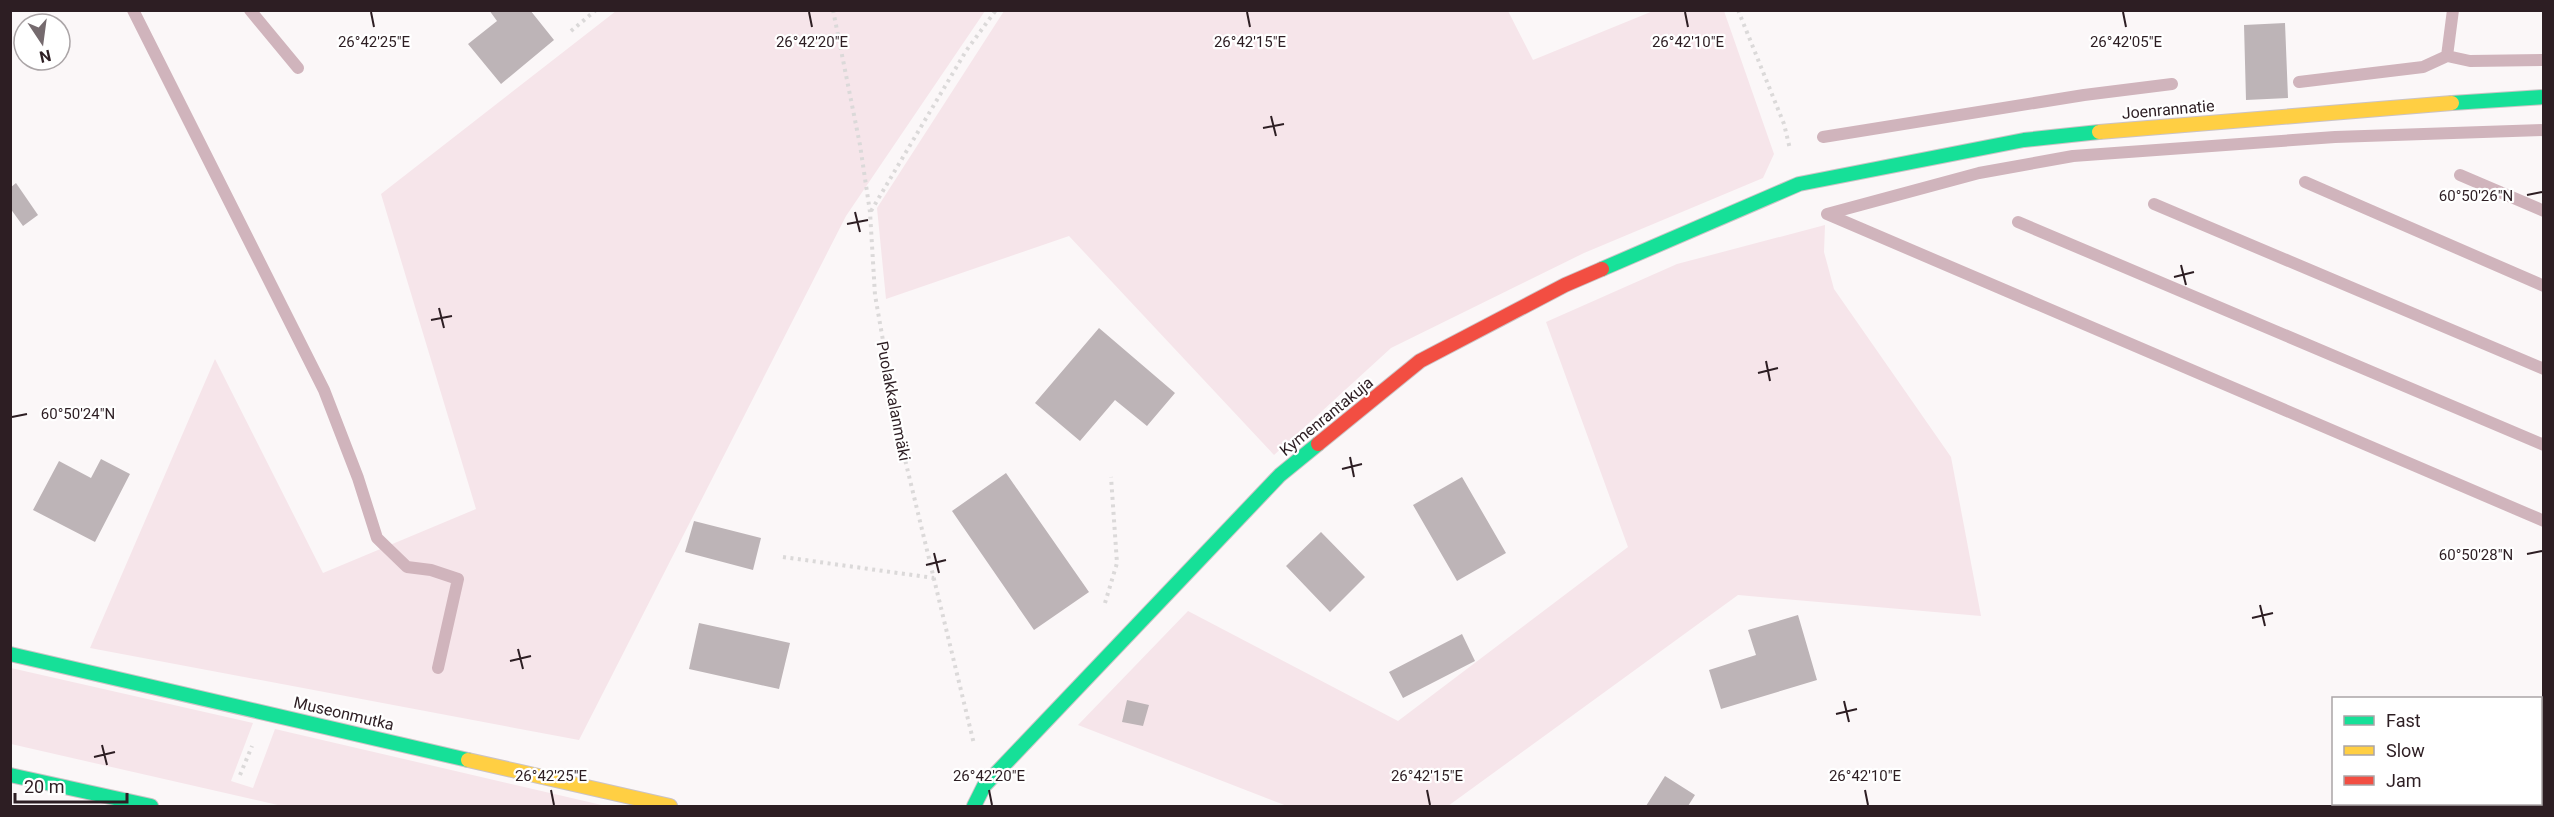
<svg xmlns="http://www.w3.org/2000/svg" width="2554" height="817" font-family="Roboto,sans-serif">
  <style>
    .green { fill: #f6e5ea }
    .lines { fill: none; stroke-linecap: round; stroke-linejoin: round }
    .stream { stroke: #d0b4bc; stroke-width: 12 }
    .building { fill: #bdb4b7 }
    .fast-casing { stroke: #cbc3c5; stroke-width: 16 }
    .slow-casing { stroke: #cbc3c5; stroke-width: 16 }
    .jam-casing { stroke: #cbc3c5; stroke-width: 16 }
    .path { stroke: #dbd9d9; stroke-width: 4; stroke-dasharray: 3 4.5; stroke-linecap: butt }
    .fast { stroke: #16e098; stroke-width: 14 }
    .slow { stroke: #ffcf43; stroke-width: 14 }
    .jam { stroke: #f24e42; stroke-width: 14 }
    .ticks { fill: none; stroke: #2d1e23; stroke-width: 2 }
    .labels { text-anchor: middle; stroke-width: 4.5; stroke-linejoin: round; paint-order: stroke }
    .street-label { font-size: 16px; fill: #2d1e23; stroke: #fff }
    .ticks-label { font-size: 15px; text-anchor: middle; fill: #2d1e23; stroke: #fff; stroke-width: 4.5; stroke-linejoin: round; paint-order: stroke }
  </style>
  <rect width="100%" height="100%" fill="#fbf7f8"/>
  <!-- green -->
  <path class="green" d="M 616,11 L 985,11 L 846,216 L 579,740 L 90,648 L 215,359 L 323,573 L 476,509 L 381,194 Z
    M 1004,11 L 1508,11 L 1533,60 L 1653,11 L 1724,11 L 1774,154 L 1763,178 L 1584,253 L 1391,348 L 1274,455 L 1069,236 L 886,299 L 877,208 Z
    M 1825,225 L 1824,252 L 1834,289 L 1951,457 L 1981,616 L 1738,595 L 1448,806 L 1287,806 L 1078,725 L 1188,611 L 1398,721 L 1628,547 L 1546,322 L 1677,264 Z
    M 11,668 L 253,723 L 231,781 L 253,788 L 275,729 L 606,806 L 282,806 L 11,744 Z"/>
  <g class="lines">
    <!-- stream -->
    <path class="stream" d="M 133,10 L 324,390 L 358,478 L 377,538 L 407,567 L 431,570 L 458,579 L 438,668
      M 250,10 L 298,68
      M 2447,56 L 2453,10
      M 2299,82 L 2423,67 L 2447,56 L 2470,61 L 2544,60
      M 1823,137 L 2084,95 L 2172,84
      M 2460,175 L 2544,211
      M 2305,182 L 2544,286
      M 2154,204 L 2544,369
      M 1827,214 L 2544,521
      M 1827,214 L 1979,173 L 2073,156 L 2335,137 L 2544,130
      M 2018,222 L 2544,445"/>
  </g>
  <!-- building -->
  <path class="building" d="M 489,10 L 530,10 L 554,40 L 501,84 L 468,44 L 497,21 Z
    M 2285,23 L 2288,98 L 2246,100 L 2244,25 Z
    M 16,183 L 38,215 L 23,226 L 10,208 L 10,188 Z
    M 1099,328 L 1175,393 L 1147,426 L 1115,400 L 1080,441 L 1035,403 Z
    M 101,459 L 130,474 L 95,542 L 33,510 L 59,461 L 91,478 Z
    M 1006,473 L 1089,592 L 1034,630 L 952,511 Z
    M 1462,477 L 1506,553 L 1457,581 L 1413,505 Z
    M 694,521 L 761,538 L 753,570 L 685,552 Z
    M 1321,532 L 1365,577 L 1330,612 L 1286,566 Z
    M 1798,615 L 1817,680 L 1721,709 L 1709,670 L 1756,655 L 1748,630 Z
    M 699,623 L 790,643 L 779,689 L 689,669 Z
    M 1462,634 L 1475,661 L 1403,698 L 1389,672 Z
    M 1127,700 L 1149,705 L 1143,726 L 1122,722 Z
    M 1665,776 L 1695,795 L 1688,806 L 1646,806 Z"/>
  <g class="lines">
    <!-- fast casing -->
    <g class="fast-casing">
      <path id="fast" d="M 2452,103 L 2544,97
        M 1602,269 L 1799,184 L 2024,140 L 2099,132
        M 10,654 L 468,760
        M 10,775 L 151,806
        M 974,806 L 984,786 L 1280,475 L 1318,444"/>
    </g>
    <!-- slow casing -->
    <g class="slow-casing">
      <path id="slow" d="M 2099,132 L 2452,103
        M 468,760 L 670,806"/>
    </g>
    <!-- jam casing -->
    <g class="jam-casing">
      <path id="jam" d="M 1318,444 L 1420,361 L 1565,285 L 1602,269"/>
    </g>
    <!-- path -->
    <path class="path" d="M 833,10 L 860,145 L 870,212 L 875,295 L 901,443 L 974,744
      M 1738,10 L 1784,124 L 1790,149
      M 571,31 L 596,10
      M 871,211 L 966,51 L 996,10
      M 783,557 L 934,578
      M 1105,603 L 1117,563 L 1111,477
      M 240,775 L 252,746"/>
    <!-- fast -->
    <use href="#fast" class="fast"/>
    <!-- slow -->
    <use href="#slow" class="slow"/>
    <!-- jam -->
    <use href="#jam" class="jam"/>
  </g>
  <!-- ticks -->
  <path class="ticks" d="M 371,12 L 374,27M 809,12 L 812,27M 1247,12 L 1250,27M 1685,12 L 1688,27M 2123,12 L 2126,27M 1271,116 L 1276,136M 1263,128 L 1284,124M 2527,195 L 2542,192M 855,212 L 860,232M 847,224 L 868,220M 2181,265 L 2186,285M 2174,277 L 2194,272M 439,308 L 444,328M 431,320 L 452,316M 1766,361 L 1770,381M 1758,373 L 1778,368M 12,417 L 27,414M 1350,457 L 1354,477M 1342,469 L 1362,464M 934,553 L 939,573M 2527,554 L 2542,551M 926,565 L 946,560M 2260,605 L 2265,626M 2252,618 L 2273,613M 518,649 L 523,669M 510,661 L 531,656M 1844,701 L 1849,722M 1836,714 L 1857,709M 102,745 L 107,765M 94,757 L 115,752M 551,790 L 554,805M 989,790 L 992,805M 1427,790 L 1430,805M 1865,790 L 1868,805"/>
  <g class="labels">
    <!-- street labels -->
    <g class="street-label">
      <text transform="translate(2168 109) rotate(-5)" y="6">Joenrannatie</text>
      <text transform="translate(894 401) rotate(79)" y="6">Puolakkalanmäki</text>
      <text transform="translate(1326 416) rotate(-39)" y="6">Kymenrantakuja</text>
      <text transform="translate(344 713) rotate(13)" y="6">Museonmutka</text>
    </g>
  </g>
  <g class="ticks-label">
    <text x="374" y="47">26°42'25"E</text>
    <text x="812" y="47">26°42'20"E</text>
    <text x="1250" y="47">26°42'15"E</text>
    <text x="1688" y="47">26°42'10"E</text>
    <text x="2126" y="47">26°42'05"E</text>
    <text x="2476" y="201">60°50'26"N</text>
    <text x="78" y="419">60°50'24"N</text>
    <text x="2476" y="560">60°50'28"N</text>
    <text x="551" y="781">26°42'25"E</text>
    <text x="989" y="781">26°42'20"E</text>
    <text x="1427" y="781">26°42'15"E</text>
    <text x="1865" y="781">26°42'10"E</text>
  </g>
  <!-- border -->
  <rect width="2554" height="817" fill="none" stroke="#2d1e23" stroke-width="24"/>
  <!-- legend -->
  <rect x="2332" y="697" width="210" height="108" fill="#ffffff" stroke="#aba5a7" stroke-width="1.5"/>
  <rect x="2344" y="716" width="30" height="9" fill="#16e098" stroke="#aba5a7" stroke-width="1.5"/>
  <text x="2386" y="727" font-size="18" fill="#2d1e23">Fast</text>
  <rect x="2344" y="746" width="30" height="9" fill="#ffcf43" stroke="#aba5a7" stroke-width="1.5"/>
  <text x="2386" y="757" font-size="18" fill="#2d1e23">Slow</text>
  <rect x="2344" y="776" width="30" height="9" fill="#f24e42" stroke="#aba5a7" stroke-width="1.5"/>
  <text x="2386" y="787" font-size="18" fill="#2d1e23">Jam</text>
  <!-- north arrow -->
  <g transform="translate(42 42) rotate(167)"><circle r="28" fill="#ffffff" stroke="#aba5a7" stroke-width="1.5"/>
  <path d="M0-4.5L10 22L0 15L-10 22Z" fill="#756a6e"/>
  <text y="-9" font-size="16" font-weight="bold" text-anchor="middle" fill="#2d1e23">N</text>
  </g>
  <!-- scale -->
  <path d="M15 793v9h112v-9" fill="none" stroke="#2d1e23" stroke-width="3"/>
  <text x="24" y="793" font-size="18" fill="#2d1e23" stroke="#ffffff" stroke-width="4.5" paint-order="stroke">20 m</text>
</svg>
